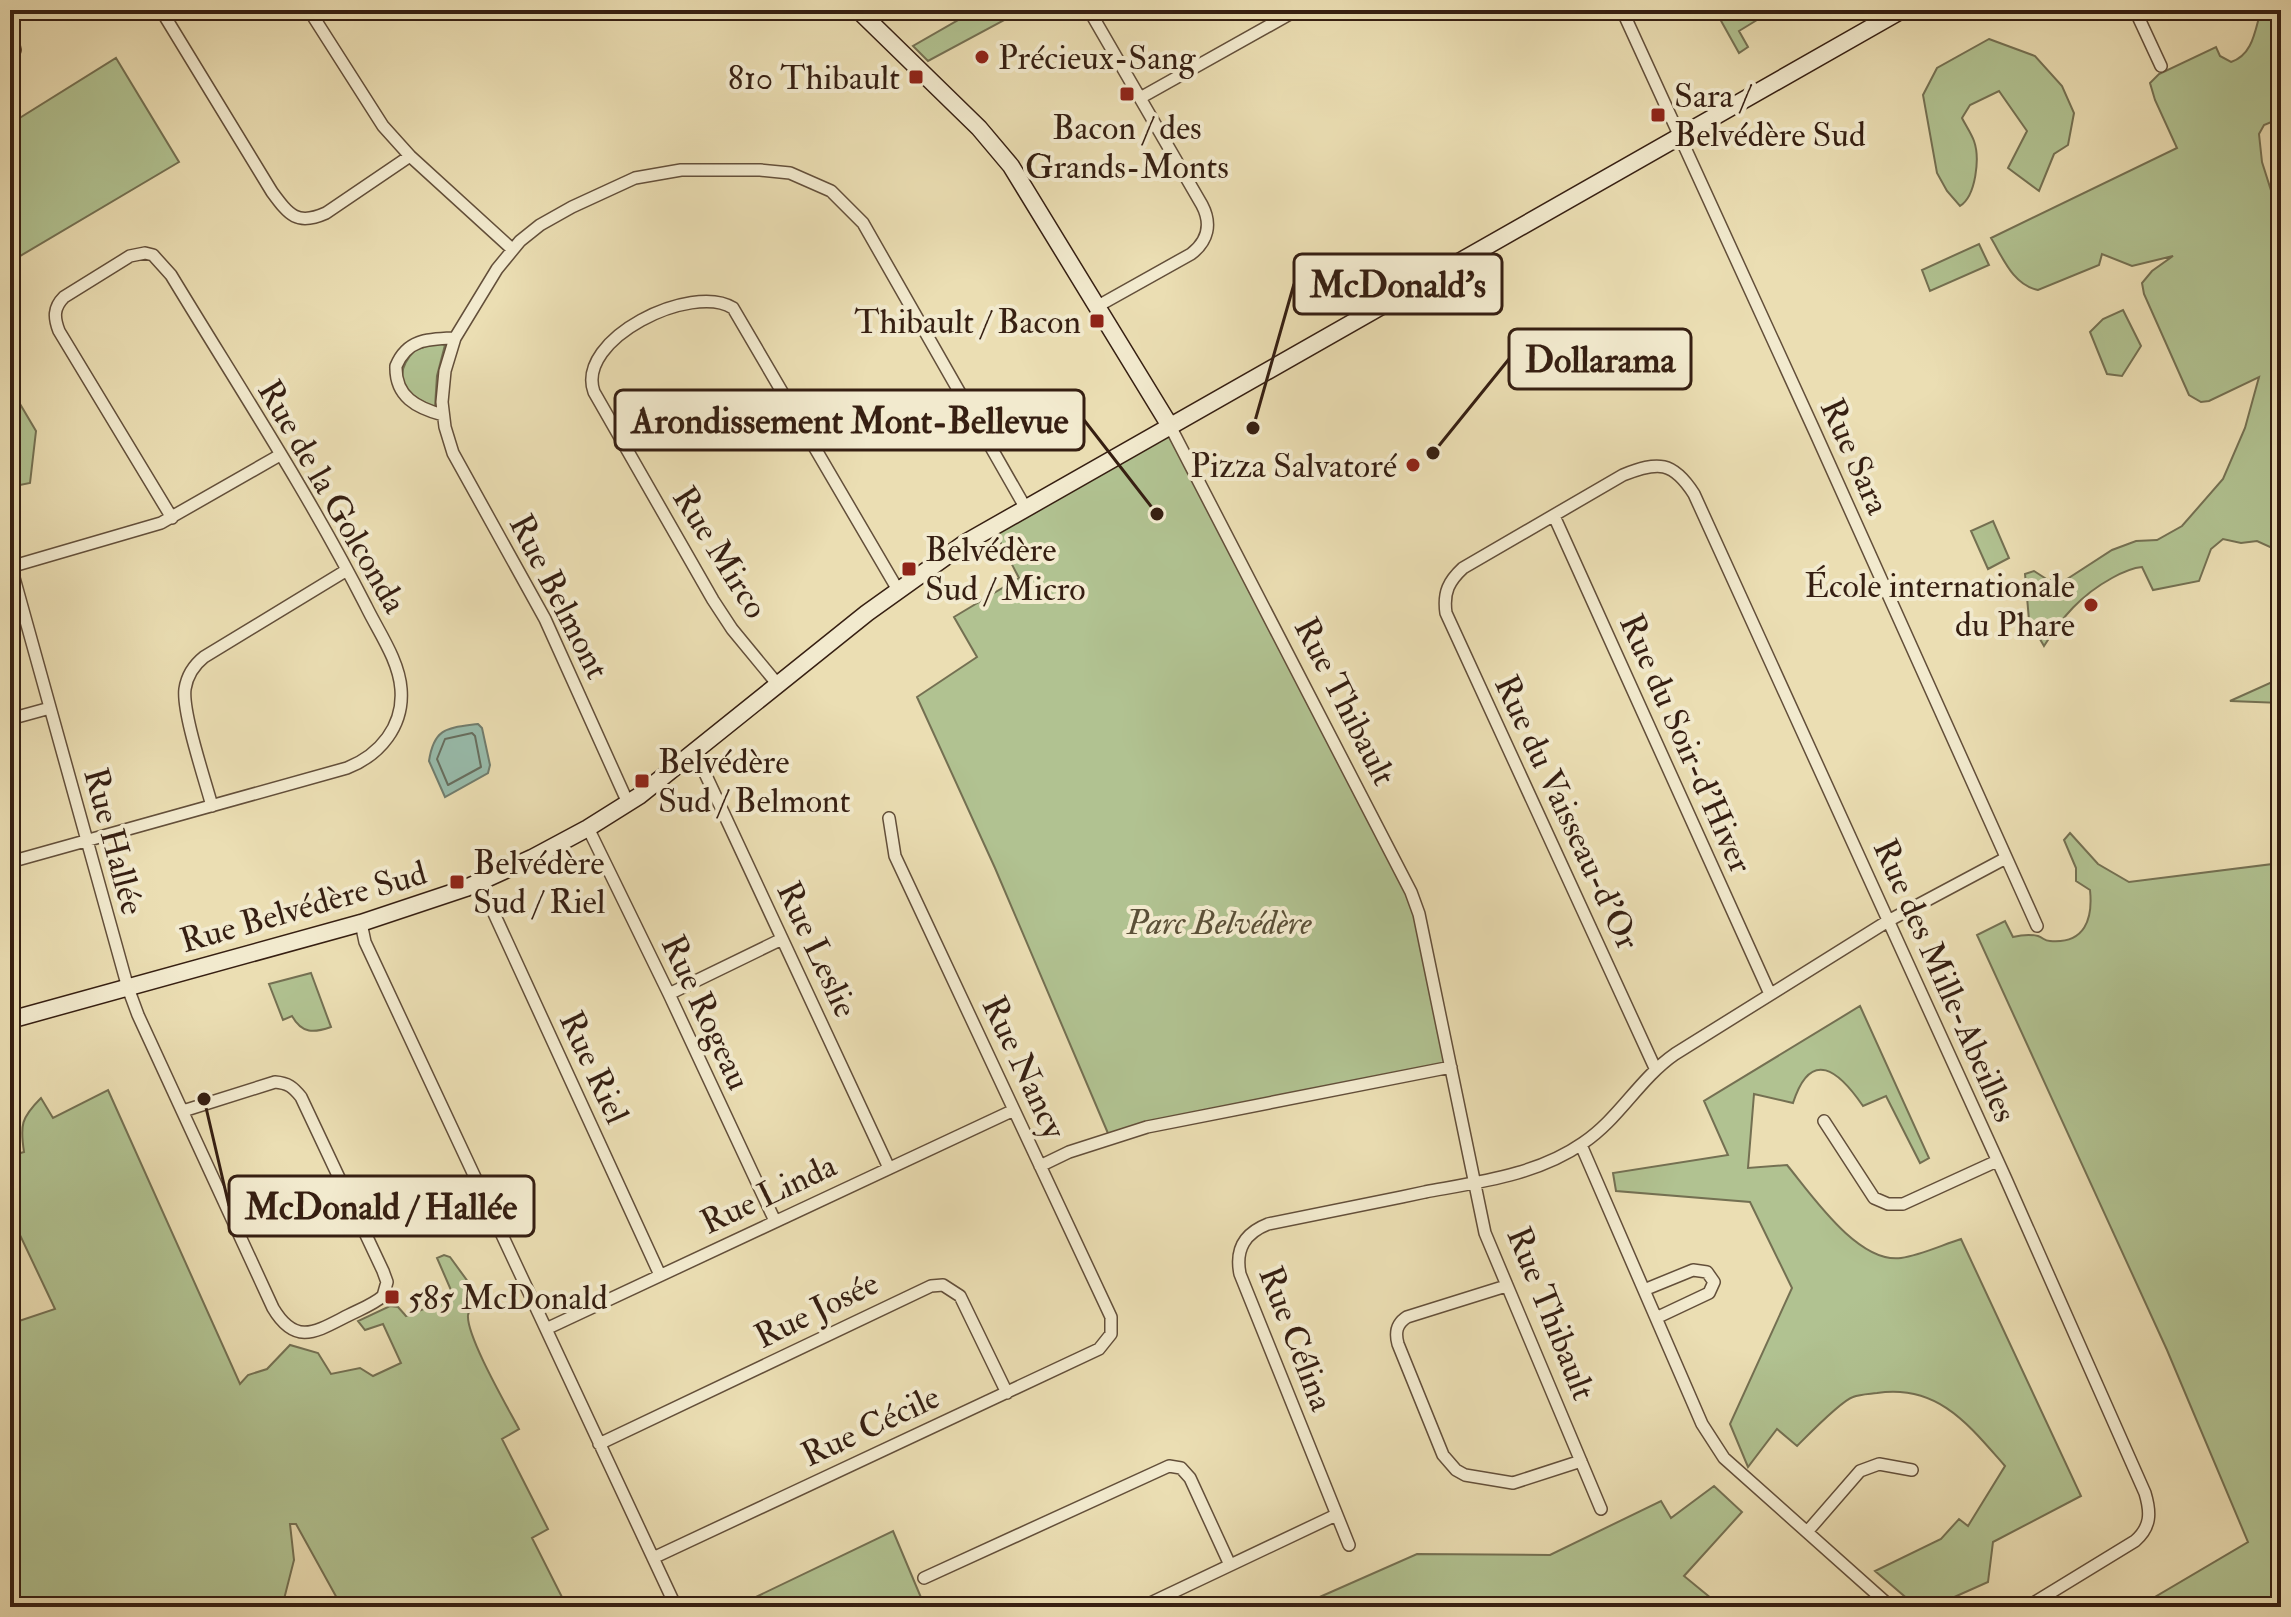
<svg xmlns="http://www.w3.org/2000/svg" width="2291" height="1617" font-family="'IM FELL Double Pica',serif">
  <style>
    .green { fill: #b1c291; stroke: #747052; stroke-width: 2 }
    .water { fill: #98bcac; stroke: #717d6e; stroke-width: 2 }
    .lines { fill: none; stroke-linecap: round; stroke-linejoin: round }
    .shore { stroke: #676e5f; stroke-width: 2 }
    .street-casing { stroke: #634f3a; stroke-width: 14 }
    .secondary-casing { stroke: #361f12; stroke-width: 19 }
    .street { stroke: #f2eace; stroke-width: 11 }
    .secondary { stroke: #f2eace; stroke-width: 16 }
    .poi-dot { fill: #8f2418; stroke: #f2eace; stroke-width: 3 }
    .labels { text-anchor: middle; stroke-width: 8; stroke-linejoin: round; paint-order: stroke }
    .poi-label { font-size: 34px; fill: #361f12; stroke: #f2eace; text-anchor: start }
    .street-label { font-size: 34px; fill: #361f12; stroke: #f2eace }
    .park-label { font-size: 34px; font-style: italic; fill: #5b5038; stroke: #f2eace }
    .leader { fill: none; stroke: #361f12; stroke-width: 3 }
    .callout-dot { fill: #361f12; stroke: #f2eace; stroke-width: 3 }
    .callout { fill: #f2eace; stroke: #361f12; stroke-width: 3 }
    .callout-label { font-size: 36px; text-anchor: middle; font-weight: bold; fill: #361f12 }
  </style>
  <rect width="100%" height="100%" fill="#ebdeb3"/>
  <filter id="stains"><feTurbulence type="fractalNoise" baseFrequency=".0025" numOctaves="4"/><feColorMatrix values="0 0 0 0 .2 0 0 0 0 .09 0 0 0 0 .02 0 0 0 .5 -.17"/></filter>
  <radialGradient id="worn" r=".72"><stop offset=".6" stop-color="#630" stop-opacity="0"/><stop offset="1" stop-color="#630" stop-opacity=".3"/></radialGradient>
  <!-- green -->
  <path class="green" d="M 962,10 L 1023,10 L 928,61 L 913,46 L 965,16 Z
    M 1715,10 L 1751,10 L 1757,20 L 1739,31 L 1748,47 L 1739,53 Z
    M 2261,10 L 2281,10 L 2281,118 L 2264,125 L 2259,134 L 2262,162 L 2281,222 L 2281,552 L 2257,541 L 2241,543 L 2223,539 L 2211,549 L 2199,581 L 2153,590 L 2142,567 C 2131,568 2121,573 2112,578 C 2081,595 2062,617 2044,646 L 2029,620 L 2025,574 L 2034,571 L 2048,580 L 2064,581 L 2112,550 L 2136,541 L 2157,540 L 2182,526 L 2223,479 L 2245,428 L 2259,377 L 2209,401 L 2201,402 L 2189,395 L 2144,294 L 2142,283 L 2152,271 L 2173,256 L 2132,266 L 2102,254 L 2099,265 L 2038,290 C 2013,285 2003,258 1991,238 L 2177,148 L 2155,100 L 2150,83 L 2159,74 L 2216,47 L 2220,56 L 2231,62 C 2253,55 2255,30 2261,10 Z
    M 1989,39 L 2035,56 L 2062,86 L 2074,113 L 2068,145 L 2054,154 L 2039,191 L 2008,168 L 2027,131 L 1999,91 L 1970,105 L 1962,118 C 1966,126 1971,133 1974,141 C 1980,158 1976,196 1960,206 L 1947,191 L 1937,173 L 1923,95 L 1937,68 Z
    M 116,58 L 179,162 L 10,262 L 10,124 Z
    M 1979,244 L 1989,265 L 1930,291 L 1922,270 Z
    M 2123,310 L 2141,346 L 2122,376 L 2107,374 L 2090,332 L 2103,319 Z
    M 437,343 L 445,345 L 437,376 L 435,407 C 408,397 388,378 415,350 Z
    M 10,387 L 36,431 L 30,483 L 10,487 Z
    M 1170,426 L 1407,882 L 1451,1067 L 1110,1138 L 995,868 L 917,697 L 977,657 L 954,617 L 1019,578 L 992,526 Z
    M 1993,521 L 2009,558 L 1988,569 L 1971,531 Z
    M 2281,678 L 2281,703 L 2230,701 Z
    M 2070,833 L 2098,864 L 2129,882 L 2281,863 L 2281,1607 L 2138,1607 L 2248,1542 L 2167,1350 L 1977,935 L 2005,921 L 2013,937 C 2021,935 2030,934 2038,936 C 2044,938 2044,941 2050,941 C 2085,944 2093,919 2090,890 L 2076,881 L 2076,868 L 2064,840 Z
    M 311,973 L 331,1027 C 314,1033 302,1034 292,1016 L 283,1020 L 269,984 Z
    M 1860,1006 L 1929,1158 L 1920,1163 L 1886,1096 L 1863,1106 C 1839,1071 1811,1047 1793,1103 L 1754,1094 L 1748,1168 L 1787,1165 C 1811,1194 1858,1264 1901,1258 C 1921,1255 1942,1245 1961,1239 L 2081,1496 L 1993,1542 L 1988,1582 L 1932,1607 L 1917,1607 L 1875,1571 L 1941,1539 L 1959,1519 L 1968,1526 L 2005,1466 C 1969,1425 1938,1384 1877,1393 C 1869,1394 1860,1394 1853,1397 C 1841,1401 1808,1435 1797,1446 L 1777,1429 L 1748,1467 L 1730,1424 L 1792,1288 L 1750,1202 L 1616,1191 L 1613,1173 L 1728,1155 L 1704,1101 Z
    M 108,1090 L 240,1384 L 248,1375 L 267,1369 L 290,1345 L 318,1353 L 331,1374 L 360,1368 L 373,1376 L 401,1363 L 383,1324 L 365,1330 L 358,1321 L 390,1306 L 398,1307 L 406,1316 L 454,1297 L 437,1258 L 444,1255 L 450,1257 L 474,1290 L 477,1299 C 474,1304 469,1310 468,1315 C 466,1336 508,1408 519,1429 L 502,1439 L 548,1529 L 532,1538 L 567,1607 L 338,1607 L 338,1600 L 296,1524 L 290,1524 L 294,1560 L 282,1607 L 10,1607 L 10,1324 L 55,1309 L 10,1214 L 10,1156 L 24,1152 C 20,1125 21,1118 41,1098 L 53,1118 Z
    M 1714,1486 L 1742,1512 L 1684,1576 L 1712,1599 L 1707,1607 L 1297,1607 L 1417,1554 L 1550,1555 L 1661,1501 L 1671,1518 Z
    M 893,1531 L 925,1607 L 735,1607 Z"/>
  <!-- water -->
  <path class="water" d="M 478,724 L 482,728 L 490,765 L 488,773 L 445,797 L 429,761 C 434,727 448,728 478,724 Z"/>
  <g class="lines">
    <!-- shore -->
    <path class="shore" d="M 472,733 L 475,736 L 481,767 L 448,785 L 437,759 L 445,739 Z"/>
    <!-- street casing -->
    <g class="street-casing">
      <path id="street" d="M 161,10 L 272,192 C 289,215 297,226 326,213 L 410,156
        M 309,10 L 383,126 L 410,156 L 512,249
        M 1089,10 L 1202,205 C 1212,224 1208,241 1191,254 L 1098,306
        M 1622,10 L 1815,432 L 2037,926
        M 2135,10 L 2161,66
        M 10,30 L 15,50 L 10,62
        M 1140,98 L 1297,10
        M 2279,217 L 2281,216
        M 443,415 C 417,408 395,397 396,366 C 407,339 428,339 455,338
        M 1170,426 L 1411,892 L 1419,914 L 1485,1233 L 1601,1509
        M 1554,516 L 1770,994
        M 10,567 L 161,523 L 280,455
        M 11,567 L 128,988 L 138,1015 L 273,1308 C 296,1347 317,1331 349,1315 C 361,1309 374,1304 383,1296 L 387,1282 L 383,1271 L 301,1097 C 293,1087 288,1083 275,1082 L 183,1111
        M 779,686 L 732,629 L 713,600 L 594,392 C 575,339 692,282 733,308 L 898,590
        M 10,719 L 50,708
        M 693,755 L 703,769 L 889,1168
        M 628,803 L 545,619 L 453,453 L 445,427 L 442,402 L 445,371 L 455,338 L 497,269 L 520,241 L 540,225 L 572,207 L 635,178 L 681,170 L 760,170 L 790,173 L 831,191 L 863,223 L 1025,507
        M 212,806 C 205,780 182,712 185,689 C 187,676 194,665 204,657 L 347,570
        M 588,828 L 669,994 L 775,1221
        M 10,862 L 347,768 C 380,755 404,726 401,689 C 399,660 378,631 366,606 C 308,492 237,384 171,275 L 153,255 L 145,253 L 130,256 L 64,297 C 53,308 54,318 59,331 L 172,518
        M 480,883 L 660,1275
        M 361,923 L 365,942 L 676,1607
        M 669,994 L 782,939
        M 1655,1068 L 1446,613 C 1443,592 1449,581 1463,568 L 1623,475 C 1658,461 1673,461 1694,494 L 2005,1177 L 2145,1493 C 2151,1513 2151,1527 2135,1541 L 2027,1607
        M 1824,1121 L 1874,1198 L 1888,1204 L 1903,1204 L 1997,1161
        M 1581,1145 L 1702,1424 L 1724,1458 L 1891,1607
        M 1040,1166 L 1069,1152 L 1147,1127 L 1451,1067
        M 1506,1286 L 1407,1317 C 1396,1324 1395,1333 1398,1344 L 1443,1455 L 1456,1470 L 1465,1475 L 1513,1483 L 1581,1461
        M 1644,1290 L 1693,1270 L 1707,1272 L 1714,1282 L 1709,1293 L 1656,1318
        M 546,1329 L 1014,1110
        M 599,1444 L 931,1286 L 943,1285 L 960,1296 L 1007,1393
        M 1807,1532 L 1860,1471 L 1879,1464 L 1912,1470
        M 1349,1545 L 1240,1274 C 1235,1249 1245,1233 1268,1224 C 1321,1213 1373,1203 1425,1192 C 1479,1182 1537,1175 1583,1143 C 1619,1119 1639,1079 1675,1054 L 1888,921 L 2006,858
        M 653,1558 L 1099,1349 L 1111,1334 L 1111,1317 L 895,856 L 889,818
        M 924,1578 L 1169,1466 L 1181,1468 L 1190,1478 L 1230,1565
        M 1142,1607 L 1336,1515"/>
    </g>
    <!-- secondary casing -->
    <g class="secondary-casing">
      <path id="secondary" d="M 858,10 L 979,128 L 1011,166 L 1170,426
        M 10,1020 L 361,923 L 466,888 L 532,858 L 588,828 L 639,796 L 867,613 L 965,543 L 1902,10"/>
    </g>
    <!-- street -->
    <use href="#street" class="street"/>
    <!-- secondary -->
    <use href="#secondary" class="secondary"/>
  </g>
  <!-- markers -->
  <g class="poi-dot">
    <circle cx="982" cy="57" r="8"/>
    <rect x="908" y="69" width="16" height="16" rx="4"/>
    <rect x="1119" y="86" width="16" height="16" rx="4"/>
    <rect x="1650" y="107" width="16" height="16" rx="4"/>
    <rect x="1089" y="313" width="16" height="16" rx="4"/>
    <circle cx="1413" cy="465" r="8"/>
    <rect x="901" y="561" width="16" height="16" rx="4"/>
    <circle cx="2091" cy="605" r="8"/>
    <rect x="634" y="773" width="16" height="16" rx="4"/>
    <rect x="449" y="874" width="16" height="16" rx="4"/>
    <rect x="384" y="1289" width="16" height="16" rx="4"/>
  </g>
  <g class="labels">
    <!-- poi labels -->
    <g class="poi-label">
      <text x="998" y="69">Précieux-Sang</text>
      <text x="900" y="89" text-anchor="end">810 Thibault</text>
      <text x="1674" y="107">Sara /<tspan x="1674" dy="39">Belvédère Sud</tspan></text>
      <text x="1127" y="139" text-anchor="middle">Bacon / des<tspan x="1127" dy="39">Grands-Monts</tspan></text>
      <text x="1081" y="333" text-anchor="end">Thibault / Bacon</text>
      <text x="1397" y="477" text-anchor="end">Pizza Salvatoré</text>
      <text x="925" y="561">Belvédère<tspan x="925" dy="39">Sud / Micro</tspan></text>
      <text x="2075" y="597" text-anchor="end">École internationale<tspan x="2075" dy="39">du Phare</tspan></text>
      <text x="658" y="773">Belvédère<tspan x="658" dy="39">Sud / Belmont</tspan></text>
      <text x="473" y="874">Belvédère<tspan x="473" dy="39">Sud / Riel</tspan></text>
      <text x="408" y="1309">585 McDonald</text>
    </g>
    <!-- street labels -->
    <g class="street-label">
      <text transform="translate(1856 456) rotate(66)" y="12">Rue Sara</text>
      <text transform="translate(333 496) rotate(60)" y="12">Rue de la Golconda</text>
      <text transform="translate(721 552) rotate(58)" y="12">Rue Mirco</text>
      <text transform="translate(560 596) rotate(63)" y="12">Rue Belmont</text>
      <text transform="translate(1346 701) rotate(63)" y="12">Rue Thibault</text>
      <text transform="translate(1687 743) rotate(66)" y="12">Rue du Soir-d'Hiver</text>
      <text transform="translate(1568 812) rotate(65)" y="12">Rue du Vaisseau-d'Or</text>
      <text transform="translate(115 841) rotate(75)" y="12">Rue Hallée</text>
      <text transform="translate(303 906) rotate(-16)" y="12">Rue Belvédère Sud</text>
      <text transform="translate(818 949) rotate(65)" y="12">Rue Leslie</text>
      <text transform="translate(1946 980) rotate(66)" y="12">Rue des Mille-Abeilles</text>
      <text transform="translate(707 1012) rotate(65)" y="12">Rue Rogeau</text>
      <text transform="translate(595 1067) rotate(65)" y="12">Rue Riel</text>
      <text transform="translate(1025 1067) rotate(65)" y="12">Rue Nancy</text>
      <text transform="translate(768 1193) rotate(-25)" y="12">Rue Linda</text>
      <text transform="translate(816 1309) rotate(-26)" y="12">Rue Josée</text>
      <text transform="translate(1552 1313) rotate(68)" y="12">Rue Thibault</text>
      <text transform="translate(1297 1338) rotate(69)" y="12">Rue Célina</text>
      <text transform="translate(870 1425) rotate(-25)" y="12">Rue Cécile</text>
    </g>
    <!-- park labels -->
    <g class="park-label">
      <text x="1219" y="934">Parc Belvédère</text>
    </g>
  </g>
  <!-- callouts -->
  <path class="leader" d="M1253 428L1294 284M1433 453L1509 359M1157 514L1084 420M204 1099L229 1206"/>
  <g class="callout-dot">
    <circle cx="1253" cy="428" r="8"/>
    <circle cx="1433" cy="453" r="8"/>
    <circle cx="1157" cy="514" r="8"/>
    <circle cx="204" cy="1099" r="8"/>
  </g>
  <g class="callout">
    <rect x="1294" y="254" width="208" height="60" rx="8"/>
    <rect x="1509" y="329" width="182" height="60" rx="8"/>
    <rect x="615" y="390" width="469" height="60" rx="8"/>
    <rect x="229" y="1176" width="305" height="60" rx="8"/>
  </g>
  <g class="callout-label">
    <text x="1398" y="297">McDonald's</text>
    <text x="1600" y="372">Dollarama</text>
    <text x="850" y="433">Arondissement Mont-Bellevue</text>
    <text x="381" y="1219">McDonald / Hallée</text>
  </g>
  <!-- margin -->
  <rect width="2291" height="1617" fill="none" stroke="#ebdeb3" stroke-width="40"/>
  <rect x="12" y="12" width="2267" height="1593" fill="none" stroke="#361f12" stroke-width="4"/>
  <rect x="20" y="20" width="2251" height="1577" fill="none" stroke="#361f12" stroke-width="2"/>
  <rect width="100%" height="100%" filter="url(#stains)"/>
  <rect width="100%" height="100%" fill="url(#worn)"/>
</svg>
